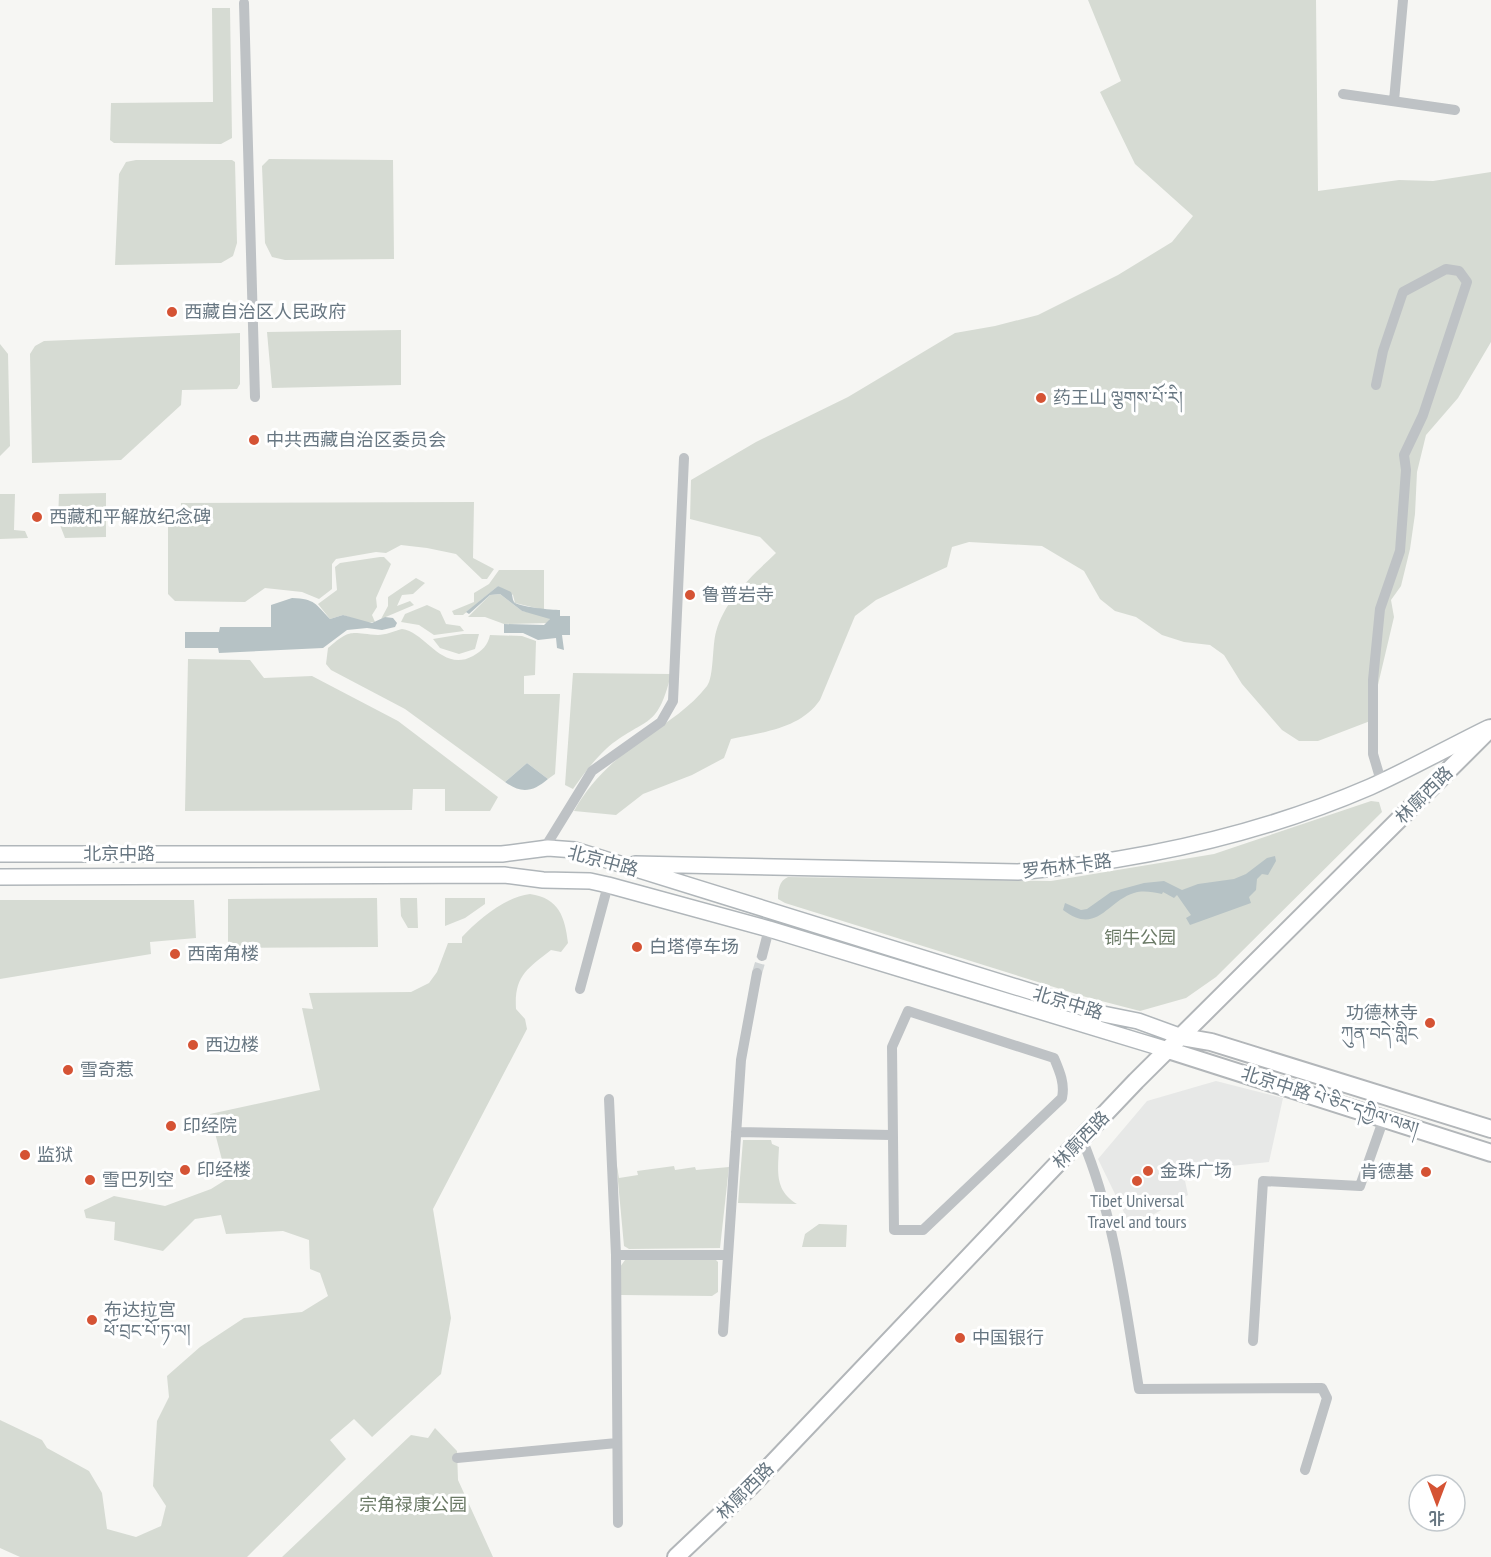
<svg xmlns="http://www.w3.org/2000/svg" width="1491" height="1557" font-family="'PT Sans Narrow','Noto Sans SC','Noto Serif Tibetan',sans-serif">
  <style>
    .built { fill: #e7e8e7 }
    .green { fill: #d6dbd3 }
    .water { fill: #b6c2c5 }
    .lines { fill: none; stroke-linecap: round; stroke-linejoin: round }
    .minor-tunnel { stroke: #d2d6d7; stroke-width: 10; stroke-dasharray: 10 5; stroke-linecap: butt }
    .secondary-casing { stroke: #b0b6ba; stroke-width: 18 }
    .primary-casing { stroke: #b2b6b9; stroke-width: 20 }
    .minor { stroke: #bec2c5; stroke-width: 10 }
    .secondary { stroke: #fff; stroke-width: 15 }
    .primary { stroke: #fff; stroke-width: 16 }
    .poi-dot { fill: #d55334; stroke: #fff; stroke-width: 2 }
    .labels { text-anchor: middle; stroke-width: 6; stroke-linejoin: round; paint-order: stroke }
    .poi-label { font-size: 18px; fill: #687782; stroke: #fff; text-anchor: start }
    .street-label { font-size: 18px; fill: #687782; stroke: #fff }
    .park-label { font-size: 18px; fill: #6b7a66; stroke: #fff }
  </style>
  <rect width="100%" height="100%" fill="#f6f6f3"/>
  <!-- built -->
  <path class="built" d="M 1216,1081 L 1283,1098 L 1269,1162 L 1183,1171 L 1188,1195 L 1131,1227 L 1098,1159 L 1147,1101 Z"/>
  <!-- green -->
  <path class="green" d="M 1088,0 L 1316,0 L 1318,191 L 1399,180 L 1433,181 L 1491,172 L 1491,342 L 1458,398 L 1426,435 L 1417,472 L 1415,514 L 1410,549 L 1401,586 L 1391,600 L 1394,617 L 1377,689 L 1378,718 L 1318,741 L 1299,741 L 1282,730 L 1242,684 L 1224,655 L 1210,645 L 1184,642 L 1162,635 L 1136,617 L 1115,611 L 1100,599 L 1084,571 L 1042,546 L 969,542 L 952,547 L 947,567 L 876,600 L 855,616 L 820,700 C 800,729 763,732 731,739 L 724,758 L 692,775 L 643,794 L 616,815 L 574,811 C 591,780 618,756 647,736 C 667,722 691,707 707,686 C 714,677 712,646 716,632 C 725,599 752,576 776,553 L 760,537 L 690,519 L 691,480 L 756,442 L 848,397 L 955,333 L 995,326 L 1038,315 L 1118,275 L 1172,242 L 1193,216 L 1135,164 L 1100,92 L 1121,81 Z
    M 212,8 L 230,8 L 232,138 L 221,144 L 114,143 L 110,140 L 111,103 L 213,102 Z
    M 269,159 L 393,160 L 394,259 L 285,260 L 272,257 L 265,243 L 262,166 Z
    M 136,160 L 232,160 L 235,162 L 237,243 L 233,256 L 221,263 L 115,265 L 119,174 L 126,162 Z
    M 401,330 L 401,385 L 272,388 L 267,332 Z
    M 240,333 L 240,384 L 237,389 L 182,390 L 181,405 L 121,460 L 32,463 L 30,354 L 35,346 L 44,341 Z
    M 0,344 L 8,354 L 10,446 L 0,456 Z
    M 106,493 L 106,537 L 65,538 L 58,520 L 59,494 Z
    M 0,494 L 15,494 L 14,530 L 25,531 L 28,538 L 0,539 Z
    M 474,502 L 473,558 L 494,569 L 487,579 L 482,579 L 456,554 L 427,548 L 401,545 L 386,553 L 376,552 L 336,559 L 332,564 L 332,589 L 319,599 L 302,592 L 265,588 L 245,602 L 175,601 L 168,594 L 168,516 L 181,516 L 181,503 Z
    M 380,557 L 384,557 L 391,564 L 376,598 L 377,607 L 372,615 L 375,622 L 366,623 L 343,615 L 330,619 L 318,604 L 337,590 L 335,567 L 340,563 Z
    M 499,570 L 544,570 L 544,610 L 515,603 L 513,595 L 498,586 L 463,615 L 454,615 L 452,611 L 474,602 L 474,593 L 489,584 Z
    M 416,578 L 425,583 L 413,594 L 402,595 L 397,606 L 410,601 L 414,605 L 381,619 L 388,606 L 388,597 Z
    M 500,594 L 522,611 L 547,616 L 550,619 L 548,623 L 504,624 L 485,617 L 468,617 L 490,595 Z
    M 427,605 L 440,611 L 446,624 L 460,626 L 464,631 L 434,635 L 419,625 L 401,622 L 405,614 Z
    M 402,629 C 426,632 442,673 473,656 C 482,651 488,645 490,635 L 522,636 L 536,641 L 535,675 L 524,676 L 524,694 L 560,694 L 555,774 L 548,779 L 527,763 L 505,782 L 405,709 L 331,670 L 326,664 L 328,648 C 351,628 350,633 378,635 C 385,635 395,631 402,629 Z
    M 463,634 L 479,634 L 475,649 L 459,654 L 440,648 L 433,639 Z
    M 188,659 L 250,660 L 264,678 L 312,676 L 398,721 L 498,797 L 490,811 L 445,811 L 445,789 L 413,789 L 412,810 L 185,811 Z
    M 573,673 L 671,674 C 657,733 644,716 606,749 C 594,760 583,775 573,789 L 565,785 Z
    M 1371,801 L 1379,802 L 1382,812 L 1216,977 L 1186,998 L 1140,1011 L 1086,997 L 785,903 L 778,899 C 778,890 779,881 788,877 L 1051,881 L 1214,854 Z
    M 530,894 C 559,898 565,917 568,943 L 561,952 L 551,950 C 527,969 514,976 516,1009 L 525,1019 L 527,1029 L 433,1209 L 451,1318 L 441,1374 L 372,1437 L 354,1419 L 330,1440 L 346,1459 L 247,1557 L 20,1557 L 0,1548 L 0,1420 L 42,1440 L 47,1448 L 89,1471 L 102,1493 L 107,1529 L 136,1537 L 161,1526 L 166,1506 L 153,1486 L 157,1421 L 169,1397 L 167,1376 L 200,1347 L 244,1318 L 302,1312 L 328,1296 L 320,1273 L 310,1269 L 309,1240 L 283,1231 L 226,1234 L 221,1215 L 195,1219 L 163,1251 L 114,1240 L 115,1222 L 86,1218 L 84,1210 L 114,1196 L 165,1206 L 211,1189 L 227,1179 L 210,1114 L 320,1090 L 302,1008 L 313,1009 L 309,993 L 411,992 L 429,983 L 437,972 L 448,943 L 462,943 L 462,937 C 479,919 505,897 530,894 Z
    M 377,898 L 378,947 L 228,948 L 228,899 Z
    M 400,898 L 417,898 L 418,928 L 408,928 L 401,916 Z
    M 445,898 L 485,898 L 485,904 L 465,918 L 445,926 Z
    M 0,900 L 194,900 L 196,938 L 150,942 L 151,954 L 0,979 Z
    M 743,1140 L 771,1140 L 772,1144 L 779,1147 C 778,1171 774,1190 797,1204 L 738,1203 Z
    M 616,1160 L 619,1178 L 638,1175 L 637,1171 L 674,1166 L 675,1170 L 695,1167 L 696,1170 L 729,1167 L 720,1248 L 629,1249 L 624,1246 Z
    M 819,1224 L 847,1225 L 846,1247 L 802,1247 L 805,1234 Z
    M 715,1259 L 718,1262 L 718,1292 L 712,1296 L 621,1295 L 620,1267 L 625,1260 Z
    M 435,1428 L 457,1451 L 458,1480 L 493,1557 L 282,1557 L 411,1435 L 428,1438 Z"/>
  <!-- water -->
  <path class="water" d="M 498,586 L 511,592 C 513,596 512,599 514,602 C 518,607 553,610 560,610 L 560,616 L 570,616 L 570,635 L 562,635 L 564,650 L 557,648 L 556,638 L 538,640 L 523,633 L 504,633 L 504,624 L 544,625 L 550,619 L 522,611 L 500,594 L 490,595 L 469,614 L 466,612 Z
    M 292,598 C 316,599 315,604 330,619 L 343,615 L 372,623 L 385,617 L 393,618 L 397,623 L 395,627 L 382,630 L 367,628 L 347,630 L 323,648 L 219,653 L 218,648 L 185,648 L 185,632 L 219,632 L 220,627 L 271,627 L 271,605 Z
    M 527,763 L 548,779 C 533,792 521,794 505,782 Z
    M 1275,856 L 1276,861 L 1268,875 L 1262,874 L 1257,879 L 1256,890 L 1249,897 L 1251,903 L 1190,925 L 1186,918 L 1191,915 L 1177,895 L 1174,898 L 1163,892 L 1162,894 C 1152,892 1143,890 1134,893 C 1107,901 1097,936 1063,910 L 1065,903 L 1081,910 L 1087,909 L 1111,892 L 1144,883 L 1164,881 L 1182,890 L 1198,884 L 1234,879 L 1246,874 L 1267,858 Z"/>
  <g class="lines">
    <!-- minor-tunnel -->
    <path class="minor-tunnel" d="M 757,973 L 762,956"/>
    <!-- secondary casing -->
    <g class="secondary-casing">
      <path id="secondary" d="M 0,854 L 502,854 L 548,848 L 575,850 L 1103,1014 L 1138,1021 L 1182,1037
        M 635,864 L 1018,872 C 1138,861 1259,835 1370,787 C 1410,769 1449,747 1488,728
        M 0,877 L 504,875 L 543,880 L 590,881 L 608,885 L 769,929 L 1168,1050"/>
    </g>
    <!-- primary casing -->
    <g class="primary-casing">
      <path id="primary" d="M 1182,1037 L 1211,1042 L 1491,1129
        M 1168,1050 L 1491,1153
        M 676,1557 L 750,1487 L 1136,1081 L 1491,728"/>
    </g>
    <!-- minor -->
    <path class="minor" d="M 244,3 L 255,397
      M 1343,94 L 1455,110
      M 1394,101 L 1403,0
      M 1376,385 L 1383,351 L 1403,292 L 1446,269 L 1459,271 L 1467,282 L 1423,415 L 1404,455 L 1406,470 L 1400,551 L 1380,609 L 1373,680 L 1373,754 L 1381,781
      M 544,849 L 592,771 L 661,722 L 673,701 L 684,458
      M 762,956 L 769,929
      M 580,989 L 608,885
      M 908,1011 L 1054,1058 C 1060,1072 1065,1084 1062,1098 L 923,1230 L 894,1230 L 892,1047 Z
      M 609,1099 L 616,1255 L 618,1523
      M 736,1132 L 891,1135
      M 1082,1139 C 1115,1218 1125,1304 1139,1389 L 1322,1388 L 1327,1398 L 1305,1470
      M 616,1255 L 728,1255
      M 723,1332 L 741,1060 L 757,973
      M 1253,1341 L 1263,1181 L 1360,1186 L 1384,1118
      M 457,1458 L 617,1443"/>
    <!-- secondary -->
    <use href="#secondary" class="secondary"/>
    <!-- primary -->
    <use href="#primary" class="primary"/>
  </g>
  <!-- markers -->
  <g class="poi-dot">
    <circle cx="172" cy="312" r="6"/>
    <circle cx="1041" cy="398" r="6"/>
    <circle cx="254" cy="440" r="6"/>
    <circle cx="37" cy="517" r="6"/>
    <circle cx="690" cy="595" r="6"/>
    <circle cx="637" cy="947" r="6"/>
    <circle cx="175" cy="954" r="6"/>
    <circle cx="1430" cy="1023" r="6"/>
    <circle cx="193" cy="1045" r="6"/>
    <circle cx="68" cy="1070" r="6"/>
    <circle cx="171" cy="1126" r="6"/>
    <circle cx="25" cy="1155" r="6"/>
    <circle cx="185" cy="1170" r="6"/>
    <circle cx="1148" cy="1171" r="6"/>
    <circle cx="1426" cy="1172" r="6"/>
    <circle cx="90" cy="1180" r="6"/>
    <circle cx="1137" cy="1181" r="6"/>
    <circle cx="92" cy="1320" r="6"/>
    <circle cx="960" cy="1338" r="6"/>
  </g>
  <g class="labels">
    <!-- poi labels -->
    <g class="poi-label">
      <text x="184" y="318">西藏自治区人民政府</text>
      <text x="1053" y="404">药王山 ལྕགས་པོ་རི།</text>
      <text x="266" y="446">中共西藏自治区委员会</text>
      <text x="49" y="523">西藏和平解放纪念碑</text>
      <text x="702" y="601">鲁普岩寺</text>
      <text x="649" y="953">白塔停车场</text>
      <text x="187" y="960">西南角楼</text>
      <text x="1418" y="1019" text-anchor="end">功德林寺<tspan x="1418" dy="21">ཀུན་བདེ་གླིང</tspan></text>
      <text x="205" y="1051">西边楼</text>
      <text x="80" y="1076">雪奇惹</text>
      <text x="183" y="1132">印经院</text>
      <text x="37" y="1161">监狱</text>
      <text x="197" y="1176">印经楼</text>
      <text x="1160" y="1177">金珠广场</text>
      <text x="1414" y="1178" text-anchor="end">肯德基</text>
      <text x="102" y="1186">雪巴列空</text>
      <text x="1137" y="1207" text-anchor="middle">Tibet Universal<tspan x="1137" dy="21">Travel and tours</tspan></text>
      <text x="104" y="1316">布达拉宫<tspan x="104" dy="21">ཕོ་བྲང་པོ་ཏ་ལ།</tspan></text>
      <text x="972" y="1344">中国银行</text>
    </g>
    <!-- street labels -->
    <g class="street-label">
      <text transform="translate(1424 795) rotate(-45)" y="6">林廓西路</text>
      <text x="119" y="860">北京中路</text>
      <text transform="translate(603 861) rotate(15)" y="6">北京中路</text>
      <text transform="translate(1067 866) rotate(-7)" y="6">罗布林卡路</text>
      <text transform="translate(1068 1003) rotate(17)" y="6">北京中路</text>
      <text transform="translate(1330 1101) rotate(18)" y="6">北京中路 པེ་ཅིང་དཀྱིལ་ལམ།</text>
      <text transform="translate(1081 1140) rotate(-46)" y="6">林廓西路</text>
      <text transform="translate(745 1491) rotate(-45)" y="6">林廓西路</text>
    </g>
    <!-- park labels -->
    <g class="park-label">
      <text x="1140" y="944">铜牛公园</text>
      <text x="413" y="1511">宗角禄康公园</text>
    </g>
  </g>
  <!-- north arrow -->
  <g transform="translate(1437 1503) rotate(180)"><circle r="28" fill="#ffffff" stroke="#c3c9cd" stroke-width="1.5"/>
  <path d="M0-4.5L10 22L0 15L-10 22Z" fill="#d55334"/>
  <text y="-9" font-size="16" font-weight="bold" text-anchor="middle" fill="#687782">北</text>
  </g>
</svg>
